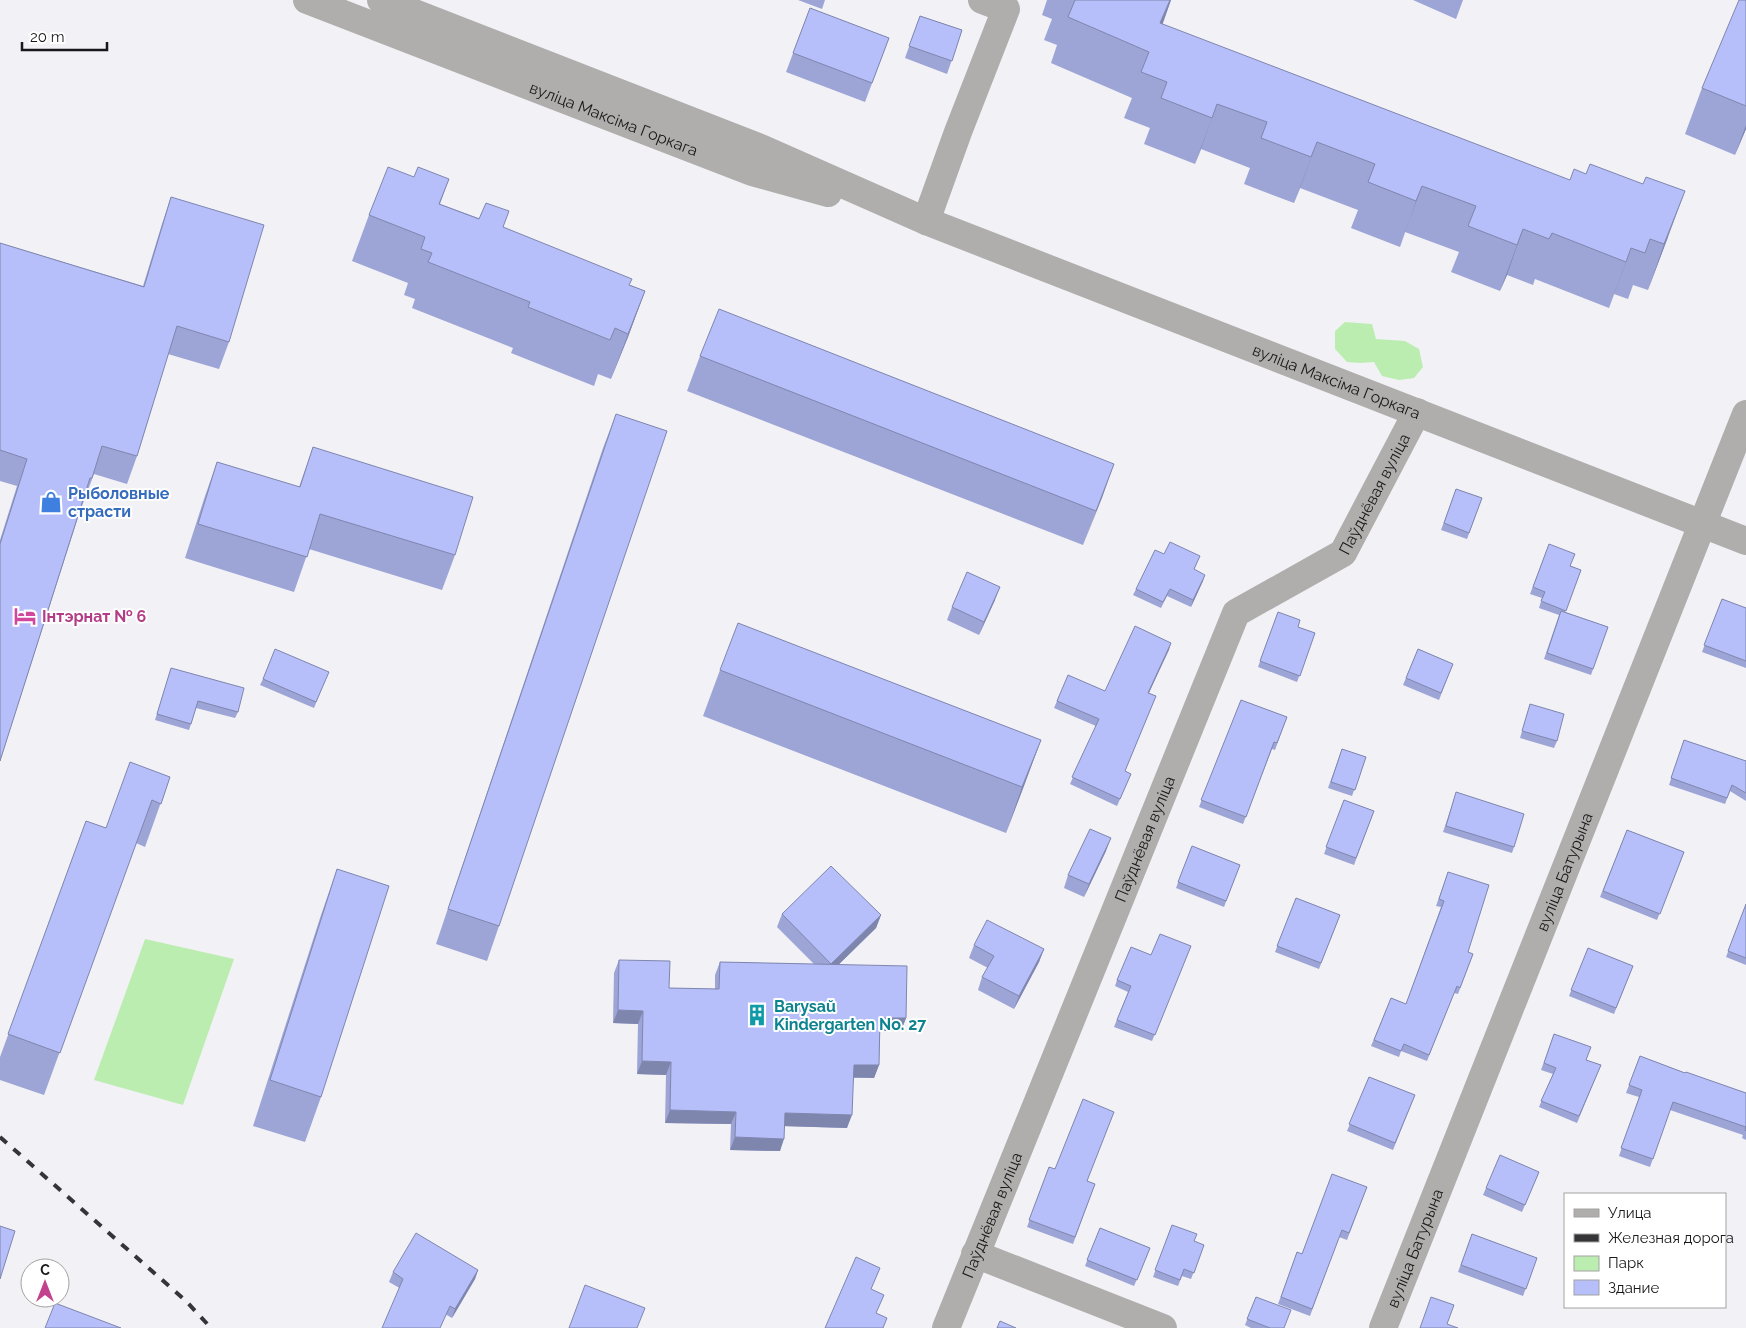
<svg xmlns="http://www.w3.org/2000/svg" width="1746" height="1328" font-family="Raleway,sans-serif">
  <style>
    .green { fill: #bcedb0 }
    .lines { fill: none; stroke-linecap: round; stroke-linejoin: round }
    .minor { stroke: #afaeac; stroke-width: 28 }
    .rail { stroke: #353538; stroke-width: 4; stroke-dasharray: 9 9; stroke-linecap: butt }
    .wall { fill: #9da4d6 }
    .shaded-wall { fill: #7f86ae }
    .building { fill: #b6bff9; stroke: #7f86ae }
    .labels { text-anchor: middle; stroke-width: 4; stroke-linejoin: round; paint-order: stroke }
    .street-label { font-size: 16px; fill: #18181a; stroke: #fff }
    .shop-label { font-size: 16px; font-weight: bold; fill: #366cbe; stroke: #fff; text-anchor: start }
    .hotel-label { font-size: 16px; font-weight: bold; fill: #b23c85; stroke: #fff; text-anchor: start }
    .culture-label { font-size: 16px; font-weight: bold; fill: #0d838f; stroke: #fff; text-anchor: start }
  </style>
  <rect width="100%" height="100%" fill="#f1f1f6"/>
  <!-- green -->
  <path class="green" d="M 1345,322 L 1372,324 L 1376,339 L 1405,341 L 1419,349 L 1423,367 L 1414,378 L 1399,380 L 1382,376 L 1374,362 L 1360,363 L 1347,362 L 1335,349 L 1335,331 Z
    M 145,939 L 234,959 L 183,1105 L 94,1080 Z"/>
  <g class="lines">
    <!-- minor -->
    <g class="minor">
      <path id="s1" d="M 307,0 L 752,172 L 828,193"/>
      <path id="s2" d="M 381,0 L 763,149 L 926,221 L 1746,541"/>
      <path d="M 926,221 L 958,132 L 1006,9 L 982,0"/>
      <path d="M 975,1254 L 1163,1328"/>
      <path id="s3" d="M 946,1328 L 1236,613 L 1343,553 L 1417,412"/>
      <path id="s4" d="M 1383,1328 L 1746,414"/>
    </g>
    <!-- rail -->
    <path class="rail" d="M 0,1137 L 186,1301 L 211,1328"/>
  </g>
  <!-- wall -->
  <path class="wall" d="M 798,0 L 825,0 L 822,9 Z
    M 1047,0 L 1171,0 L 1162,24 L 1668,237 L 1648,290 L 1633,285 L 1628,299 L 1614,294 L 1609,308 L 1535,279 L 1533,285 L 1507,275 L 1500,291 L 1451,272 L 1459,252 L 1405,232 L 1400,247 L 1351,228 L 1358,210 L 1300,188 L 1294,203 L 1244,184 L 1250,168 L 1201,149 L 1195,164 L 1144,144 L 1150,128 L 1124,118 L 1132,98 L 1051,63 L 1057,45 L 1044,40 L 1052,19 L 1042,15 Z
    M 1413,0 L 1463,0 L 1456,19 Z
    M 1746,0 L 1746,129 L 1735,155 L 1685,134 L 1702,88 Z
    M 810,8 L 889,38 L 865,102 L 786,72 Z
    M 920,16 L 962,30 L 947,74 L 905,58 Z
    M 414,177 L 449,179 L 440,204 L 503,227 L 630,285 L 645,291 L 628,337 L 611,379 L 598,374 L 594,386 L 511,353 L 513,348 L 412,308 L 415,299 L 404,295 L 408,283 L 352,261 L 369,215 Z
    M 171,197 L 229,342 L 219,369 L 168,354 L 137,456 L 127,484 L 94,474 L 82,506 L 82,505 L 0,761 L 0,540 L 17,486 L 0,481 L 0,243 L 143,286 L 162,224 Z
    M 700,356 L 1114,464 L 1083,545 L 687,391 Z
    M 616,414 L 499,926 L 487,961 L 436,944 L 603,448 Z
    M 313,447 L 455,555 L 442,590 L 309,549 L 294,592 L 185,558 L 205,496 L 217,462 L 299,487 Z
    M 1456,489 L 1482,498 L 1467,539 L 1441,530 Z
    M 1549,544 L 1571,566 L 1581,570 L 1565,612 L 1608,627 L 1591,675 L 1544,659 L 1559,615 L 1539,608 L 1542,598 L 1530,594 Z
    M 1164,554 L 1197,563 L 1194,570 L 1203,581 L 1191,607 L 1167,596 L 1161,608 L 1133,595 L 1136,589 Z
    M 1722,599 L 1746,608 L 1746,668 L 1702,652 Z
    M 995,600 L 979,635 L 947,620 L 952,607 Z
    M 1278,612 L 1298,627 L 1315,633 L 1297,682 L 1258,667 Z
    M 1171,643 L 1149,693 L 1156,696 L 1125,771 L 1131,774 L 1117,806 L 1070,784 L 1096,726 L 1054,708 L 1057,701 L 1105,691 Z
    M 1418,649 L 1453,664 L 1439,700 L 1403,685 Z
    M 171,668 L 238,712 L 235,718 L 196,708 L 189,730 L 155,720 Z
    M 720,670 L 1041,740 L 1006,833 L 703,716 Z
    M 326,678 L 314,708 L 260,685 L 263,679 Z
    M 1241,700 L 1287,717 L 1275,750 L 1272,749 L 1243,824 L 1199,807 Z
    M 1530,704 L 1557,741 L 1554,748 L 1520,738 Z
    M 1684,740 L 1746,761 L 1746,801 L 1730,791 L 1725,804 L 1669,785 Z
    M 1342,749 L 1366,757 L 1352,796 L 1328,788 Z
    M 170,777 L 145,847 L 136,843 L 44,1095 L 0,1080 L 0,1057 L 86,821 L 106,828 Z
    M 1454,799 L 1514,847 L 1512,853 L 1443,832 Z
    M 1344,800 L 1374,811 L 1354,865 L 1324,854 Z
    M 1627,830 L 1684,852 L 1657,920 L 1600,897 Z
    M 1192,846 L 1240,865 L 1224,907 L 1176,888 Z
    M 1106,851 L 1084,897 L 1064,888 L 1068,875 Z
    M 337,869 L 321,1097 L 305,1142 L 253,1126 L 321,915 Z
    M 1448,872 L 1468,952 L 1473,954 L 1458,994 L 1454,993 L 1427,1061 L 1401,1051 L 1399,1057 L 1371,1046 L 1391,998 L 1406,1004 L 1441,907 L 1436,906 Z
    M 1296,898 L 1340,915 L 1319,969 L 1275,952 Z
    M 1746,904 L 1746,965 L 1726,957 Z
    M 782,914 L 881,915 L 876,928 L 839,964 L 906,1018 L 901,1031 L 880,1031 L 879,1065 L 874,1078 L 853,1078 L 847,1128 L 785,1126 L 780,1151 L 730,1150 L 731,1124 L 665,1123 L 666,1075 L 637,1074 L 638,1024 L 613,1023 L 614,973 L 619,960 L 669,988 L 715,989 L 715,975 L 720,962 L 814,964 L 777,927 Z
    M 974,945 L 1044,949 L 1039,962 L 1014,1009 L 978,990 L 982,977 L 988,968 L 969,958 Z
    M 1191,946 L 1152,1041 L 1114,1027 L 1128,992 L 1115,986 L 1117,980 L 1151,955 Z
    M 1588,948 L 1633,966 L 1614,1014 L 1569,996 Z
    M 1554,1034 L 1586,1060 L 1601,1065 L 1577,1123 L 1539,1107 L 1553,1074 L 1541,1070 Z
    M 1640,1056 L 1685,1073 L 1746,1093 L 1746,1140 L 1742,1138 L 1743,1135 L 1670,1110 L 1650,1167 L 1619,1156 L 1639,1097 L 1626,1093 Z
    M 1369,1077 L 1415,1095 L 1393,1150 L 1347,1131 Z
    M 1049,1167 L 1095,1184 L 1073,1244 L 1027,1227 Z
    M 1539,1172 L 1522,1212 L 1483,1195 L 1486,1188 Z
    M 1367,1187 L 1347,1240 L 1339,1237 L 1310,1316 L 1278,1304 L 1297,1252 L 1302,1254 Z
    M 1172,1225 L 1194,1241 L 1204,1245 L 1191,1279 L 1182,1276 L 1178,1286 L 1153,1277 Z
    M 1100,1228 L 1150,1248 L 1134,1286 L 1085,1266 Z
    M 1472,1234 L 1537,1258 L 1523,1296 L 1458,1272 Z
    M 478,1270 L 475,1279 L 452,1318 L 389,1282 L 393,1272 Z
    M 1256,1297 L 1284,1328 L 1251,1328 L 1245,1325 Z"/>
  <!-- shaded-wall -->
  <path class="shaded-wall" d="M 1170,0 L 1171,0 L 1163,23 L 1143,69 L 1160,23 Z
    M 1217,104 L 1201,149 L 1195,164 L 1212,118 Z
    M 1746,125 L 1746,129 L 1735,155 Z
    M 1317,142 L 1300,188 L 1294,203 Z
    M 1422,186 L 1405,232 L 1400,247 L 1416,201 Z
    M 1685,191 L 1668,237 L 1648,290 L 1664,244 Z
    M 1523,229 L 1507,275 L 1500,291 L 1517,245 Z
    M 1631,248 L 1614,294 L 1609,308 L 1626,262 Z
    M 645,291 L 628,337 L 611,379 L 628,334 Z
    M 1114,464 L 1102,498 L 1083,545 L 1096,511 Z
    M 1205,575 L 1203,581 L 1191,607 L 1193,600 Z
    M 1000,587 L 995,600 L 979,635 L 984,622 Z
    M 1171,643 L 1169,650 L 1146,699 L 1148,693 Z
    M 1041,740 L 1024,786 L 1006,833 L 1022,787 Z
    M 1111,838 L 1106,851 L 1084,897 L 1089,884 Z
    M 881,915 L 876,928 L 827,976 L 831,964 Z
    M 1044,949 L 1039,962 L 1014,1009 L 1019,996 Z
    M 618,1010 L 643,1011 L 638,1024 L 613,1023 Z
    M 880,1018 L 906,1018 L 901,1031 L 876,1031 Z
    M 642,1061 L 671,1062 L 666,1075 L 637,1074 Z
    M 854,1065 L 879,1065 L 874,1078 L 849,1077 Z
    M 670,1110 L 736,1112 L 731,1124 L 665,1123 Z
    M 785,1113 L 852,1115 L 847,1128 L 780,1126 Z
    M 735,1137 L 784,1139 L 780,1151 L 730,1150 Z
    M 478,1270 L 475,1279 L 452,1318 L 455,1309 Z"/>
  <!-- building -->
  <path class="building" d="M 1075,0 L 1170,0 L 1160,23 L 1570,180 L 1574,169 L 1586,174 L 1590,164 L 1643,184 L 1646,177 L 1685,191 L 1664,244 L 1650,239 L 1645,253 L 1631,248 L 1626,262 L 1552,233 L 1549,239 L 1523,229 L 1517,245 L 1468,226 L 1476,206 L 1422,186 L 1416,201 L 1368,182 L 1375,164 L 1317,142 L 1311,157 L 1261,138 L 1267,122 L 1217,104 L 1212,118 L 1161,98 L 1167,82 L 1141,72 L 1149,52 L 1068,17 Z
    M 1739,0 L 1746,0 L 1746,106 L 1702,88 Z
    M 810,8 L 889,38 L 872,83 L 793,53 Z
    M 920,16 L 962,30 L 952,61 L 909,46 Z
    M 388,167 L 414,177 L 418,167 L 449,179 L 439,204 L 479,219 L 486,203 L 509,211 L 503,227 L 632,279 L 629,285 L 645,291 L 628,334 L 615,328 L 610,340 L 528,307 L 530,302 L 428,262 L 432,253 L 421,249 L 425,237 L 369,215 Z
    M 171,197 L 264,225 L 229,342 L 177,326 L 137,456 L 102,446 L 92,478 L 90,478 L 0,761 L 0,544 L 27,459 L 0,450 L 0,243 L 144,287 Z
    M 719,309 L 1114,464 L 1096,511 L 700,356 Z
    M 616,414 L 667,431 L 499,926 L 448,909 Z
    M 313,447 L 473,497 L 455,555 L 320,514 L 307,557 L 198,524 L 217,462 L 300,487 Z
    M 1456,489 L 1482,498 L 1469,533 L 1444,523 Z
    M 1170,542 L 1200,556 L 1194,569 L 1205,575 L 1193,600 L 1170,589 L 1163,602 L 1136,589 L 1155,550 L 1164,554 Z
    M 1549,544 L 1575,554 L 1570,566 L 1581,570 L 1566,611 L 1541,601 L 1545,592 L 1533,587 Z
    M 967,572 L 1000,587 L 984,622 L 952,607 Z
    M 1722,599 L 1746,608 L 1746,661 L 1704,645 Z
    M 1561,611 L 1608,627 L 1593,669 L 1547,653 Z
    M 1278,612 L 1300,620 L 1298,627 L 1315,633 L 1300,676 L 1260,661 Z
    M 738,623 L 1041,740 L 1022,787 L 720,670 Z
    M 1135,626 L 1171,643 L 1148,693 L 1156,696 L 1125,771 L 1131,774 L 1120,799 L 1072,777 L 1099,719 L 1057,701 L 1068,675 L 1105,691 Z
    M 275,649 L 329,672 L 316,702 L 263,679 Z
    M 1418,649 L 1453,664 L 1441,693 L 1406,678 Z
    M 171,668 L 244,688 L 238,712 L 198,701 L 191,724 L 157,714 Z
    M 1241,700 L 1287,717 L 1277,743 L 1274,742 L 1246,817 L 1201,800 Z
    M 1530,704 L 1564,714 L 1557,741 L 1522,731 Z
    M 1684,740 L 1746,761 L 1746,793 L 1732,785 L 1727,798 L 1671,778 Z
    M 1342,749 L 1366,757 L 1355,790 L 1331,782 Z
    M 130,762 L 170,777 L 161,804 L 152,800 L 60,1053 L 8,1034 L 86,821 L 106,828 Z
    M 1456,792 L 1524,814 L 1514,847 L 1446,826 Z
    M 1344,800 L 1374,811 L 1356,858 L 1326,847 Z
    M 1090,829 L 1111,838 L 1089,884 L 1068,875 Z
    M 1627,830 L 1684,852 L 1660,914 L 1603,891 Z
    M 1192,846 L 1240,865 L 1226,901 L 1178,882 Z
    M 831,866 L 881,915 L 831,964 L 782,914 Z
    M 337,869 L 389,886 L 321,1097 L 270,1080 Z
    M 1448,872 L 1489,885 L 1468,952 L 1473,954 L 1460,988 L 1457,986 L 1429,1055 L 1404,1044 L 1401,1051 L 1374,1040 L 1391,998 L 1406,1004 L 1444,901 L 1439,899 Z
    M 1296,898 L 1340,915 L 1321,963 L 1277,946 Z
    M 1746,904 L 1746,958 L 1728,951 Z
    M 987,920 L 1044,949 L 1019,996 L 982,977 L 994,956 L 974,945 Z
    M 1160,934 L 1191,946 L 1155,1035 L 1117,1020 L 1131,986 L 1117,980 L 1131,947 L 1151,955 Z
    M 1588,948 L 1633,966 L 1616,1008 L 1571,990 Z
    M 619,960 L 670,961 L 669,988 L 719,989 L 720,962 L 907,966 L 906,1018 L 880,1018 L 879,1065 L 854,1065 L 852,1115 L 785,1113 L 784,1139 L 735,1137 L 736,1112 L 670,1110 L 671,1062 L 642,1061 L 643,1011 L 618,1010 Z
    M 1554,1034 L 1591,1047 L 1586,1060 L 1601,1065 L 1579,1116 L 1541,1101 L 1556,1068 L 1544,1063 Z
    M 1640,1056 L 1685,1073 L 1686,1072 L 1746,1093 L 1746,1131 L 1745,1130 L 1746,1127 L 1673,1102 L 1653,1159 L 1621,1148 L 1642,1090 L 1629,1085 Z
    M 1369,1077 L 1415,1095 L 1395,1143 L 1349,1124 Z
    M 1083,1099 L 1114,1112 L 1087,1181 L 1095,1184 L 1075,1237 L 1029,1220 L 1049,1167 L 1055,1169 Z
    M 1500,1155 L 1539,1172 L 1525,1205 L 1486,1188 Z
    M 1332,1174 L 1367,1187 L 1349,1233 L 1342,1230 L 1312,1309 L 1281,1297 L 1297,1252 L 1302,1254 Z
    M 1172,1225 L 1197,1234 L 1194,1241 L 1204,1245 L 1194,1273 L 1184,1269 L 1180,1280 L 1155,1270 Z
    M 0,1226 L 15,1231 L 0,1279 Z
    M 1100,1228 L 1150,1248 L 1137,1280 L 1087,1260 Z
    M 416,1233 L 478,1270 L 455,1309 L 450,1306 L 440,1328 L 382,1328 L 403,1279 L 393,1272 Z
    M 1472,1234 L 1537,1258 L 1526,1289 L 1461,1265 Z
    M 856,1257 L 880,1268 L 871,1289 L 884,1295 L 876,1313 L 887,1318 L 883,1328 L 825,1328 Z
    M 585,1285 L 645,1308 L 637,1328 L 569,1328 Z
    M 1256,1297 L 1291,1310 L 1284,1328 L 1270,1328 L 1247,1319 Z
    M 1431,1297 L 1454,1305 L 1447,1324 L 1458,1328 L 1420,1328 Z
    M 55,1303 L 121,1328 L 45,1328 Z
    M 1000,1321 L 1016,1328 L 997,1328 Z"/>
  <!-- icons -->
  <defs>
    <g id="shop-bare" transform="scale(1.725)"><path d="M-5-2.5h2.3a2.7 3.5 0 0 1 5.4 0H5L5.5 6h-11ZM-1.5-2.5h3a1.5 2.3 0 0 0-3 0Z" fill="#3f7fe0" stroke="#fff" stroke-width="2.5" paint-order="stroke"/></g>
    <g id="hotel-bare" transform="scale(1.725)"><path d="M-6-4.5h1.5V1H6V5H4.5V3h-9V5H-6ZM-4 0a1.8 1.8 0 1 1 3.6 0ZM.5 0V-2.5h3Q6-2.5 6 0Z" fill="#d1479c" stroke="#fff" stroke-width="2.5" paint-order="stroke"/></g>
    <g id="building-bare" transform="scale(1.725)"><path d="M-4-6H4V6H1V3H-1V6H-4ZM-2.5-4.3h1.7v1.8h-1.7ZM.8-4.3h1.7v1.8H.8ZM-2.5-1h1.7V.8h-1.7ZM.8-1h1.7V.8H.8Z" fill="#0f9aa8" stroke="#fff" stroke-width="2.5" paint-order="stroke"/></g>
  </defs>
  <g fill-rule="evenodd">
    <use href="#shop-bare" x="51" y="502"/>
    <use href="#hotel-bare" x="25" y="616"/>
    <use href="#building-bare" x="757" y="1015"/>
  </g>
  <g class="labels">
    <!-- street labels -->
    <g class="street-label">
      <text dy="6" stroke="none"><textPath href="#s1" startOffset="329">вуліца Максіма Горкага</textPath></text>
      <text dy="6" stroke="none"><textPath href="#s2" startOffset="1029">вуліца Максіма Горкага</textPath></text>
      <text dy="6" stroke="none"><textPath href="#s3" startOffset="961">Паўднёвая вуліца</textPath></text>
      <text dy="6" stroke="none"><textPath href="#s3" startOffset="528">Паўднёвая вуліца</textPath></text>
      <text dy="6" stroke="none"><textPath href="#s4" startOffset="491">вуліца Батурына</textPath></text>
      <text dy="6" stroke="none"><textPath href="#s3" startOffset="122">Паўднёвая вуліца</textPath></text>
      <text dy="6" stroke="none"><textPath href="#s4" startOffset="86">вуліца Батурына</textPath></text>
    </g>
    <!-- shop labels -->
    <g class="shop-label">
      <text x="68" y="499">Рыболовные<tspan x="68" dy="18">страсти</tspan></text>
    </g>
    <!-- hotel labels -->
    <g class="hotel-label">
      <text x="42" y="622">Інтэрнат № 6</text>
    </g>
    <!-- culture labels -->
    <g class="culture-label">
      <text x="774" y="1012">Barysaŭ<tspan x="774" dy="18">Kindergarten No. 27</tspan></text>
    </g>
  </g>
  <!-- legend -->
  <rect x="1564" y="1193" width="162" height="115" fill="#ffffff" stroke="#a3a3a3"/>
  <rect x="1574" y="1209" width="25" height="8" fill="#afaeac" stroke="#a3a3a3"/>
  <text x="1608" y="1218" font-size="15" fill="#18181a">Улица</text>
  <rect x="1574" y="1234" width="25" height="8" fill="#353538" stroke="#a3a3a3"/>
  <text x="1608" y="1243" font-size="15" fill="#18181a">Железная дорога</text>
  <rect x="1574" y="1256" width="25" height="15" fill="#bcedb0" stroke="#a3a3a3"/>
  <text x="1608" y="1268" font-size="15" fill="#18181a">Парк</text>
  <rect x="1574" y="1280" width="25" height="15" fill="#b6bff9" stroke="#a3a3a3"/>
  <text x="1608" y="1293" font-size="15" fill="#18181a">Здание</text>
  <!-- north arrow -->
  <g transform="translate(45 1283)"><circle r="24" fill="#ffffff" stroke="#a3a3a3"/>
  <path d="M0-4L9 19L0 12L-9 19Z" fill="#c3428d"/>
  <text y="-8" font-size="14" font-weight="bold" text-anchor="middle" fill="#18181a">С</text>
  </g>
  <!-- scale -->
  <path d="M22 42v8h85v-8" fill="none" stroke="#18181a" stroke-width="2.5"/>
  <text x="30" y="42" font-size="15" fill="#18181a" stroke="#ffffff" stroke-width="4" paint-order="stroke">20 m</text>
</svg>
